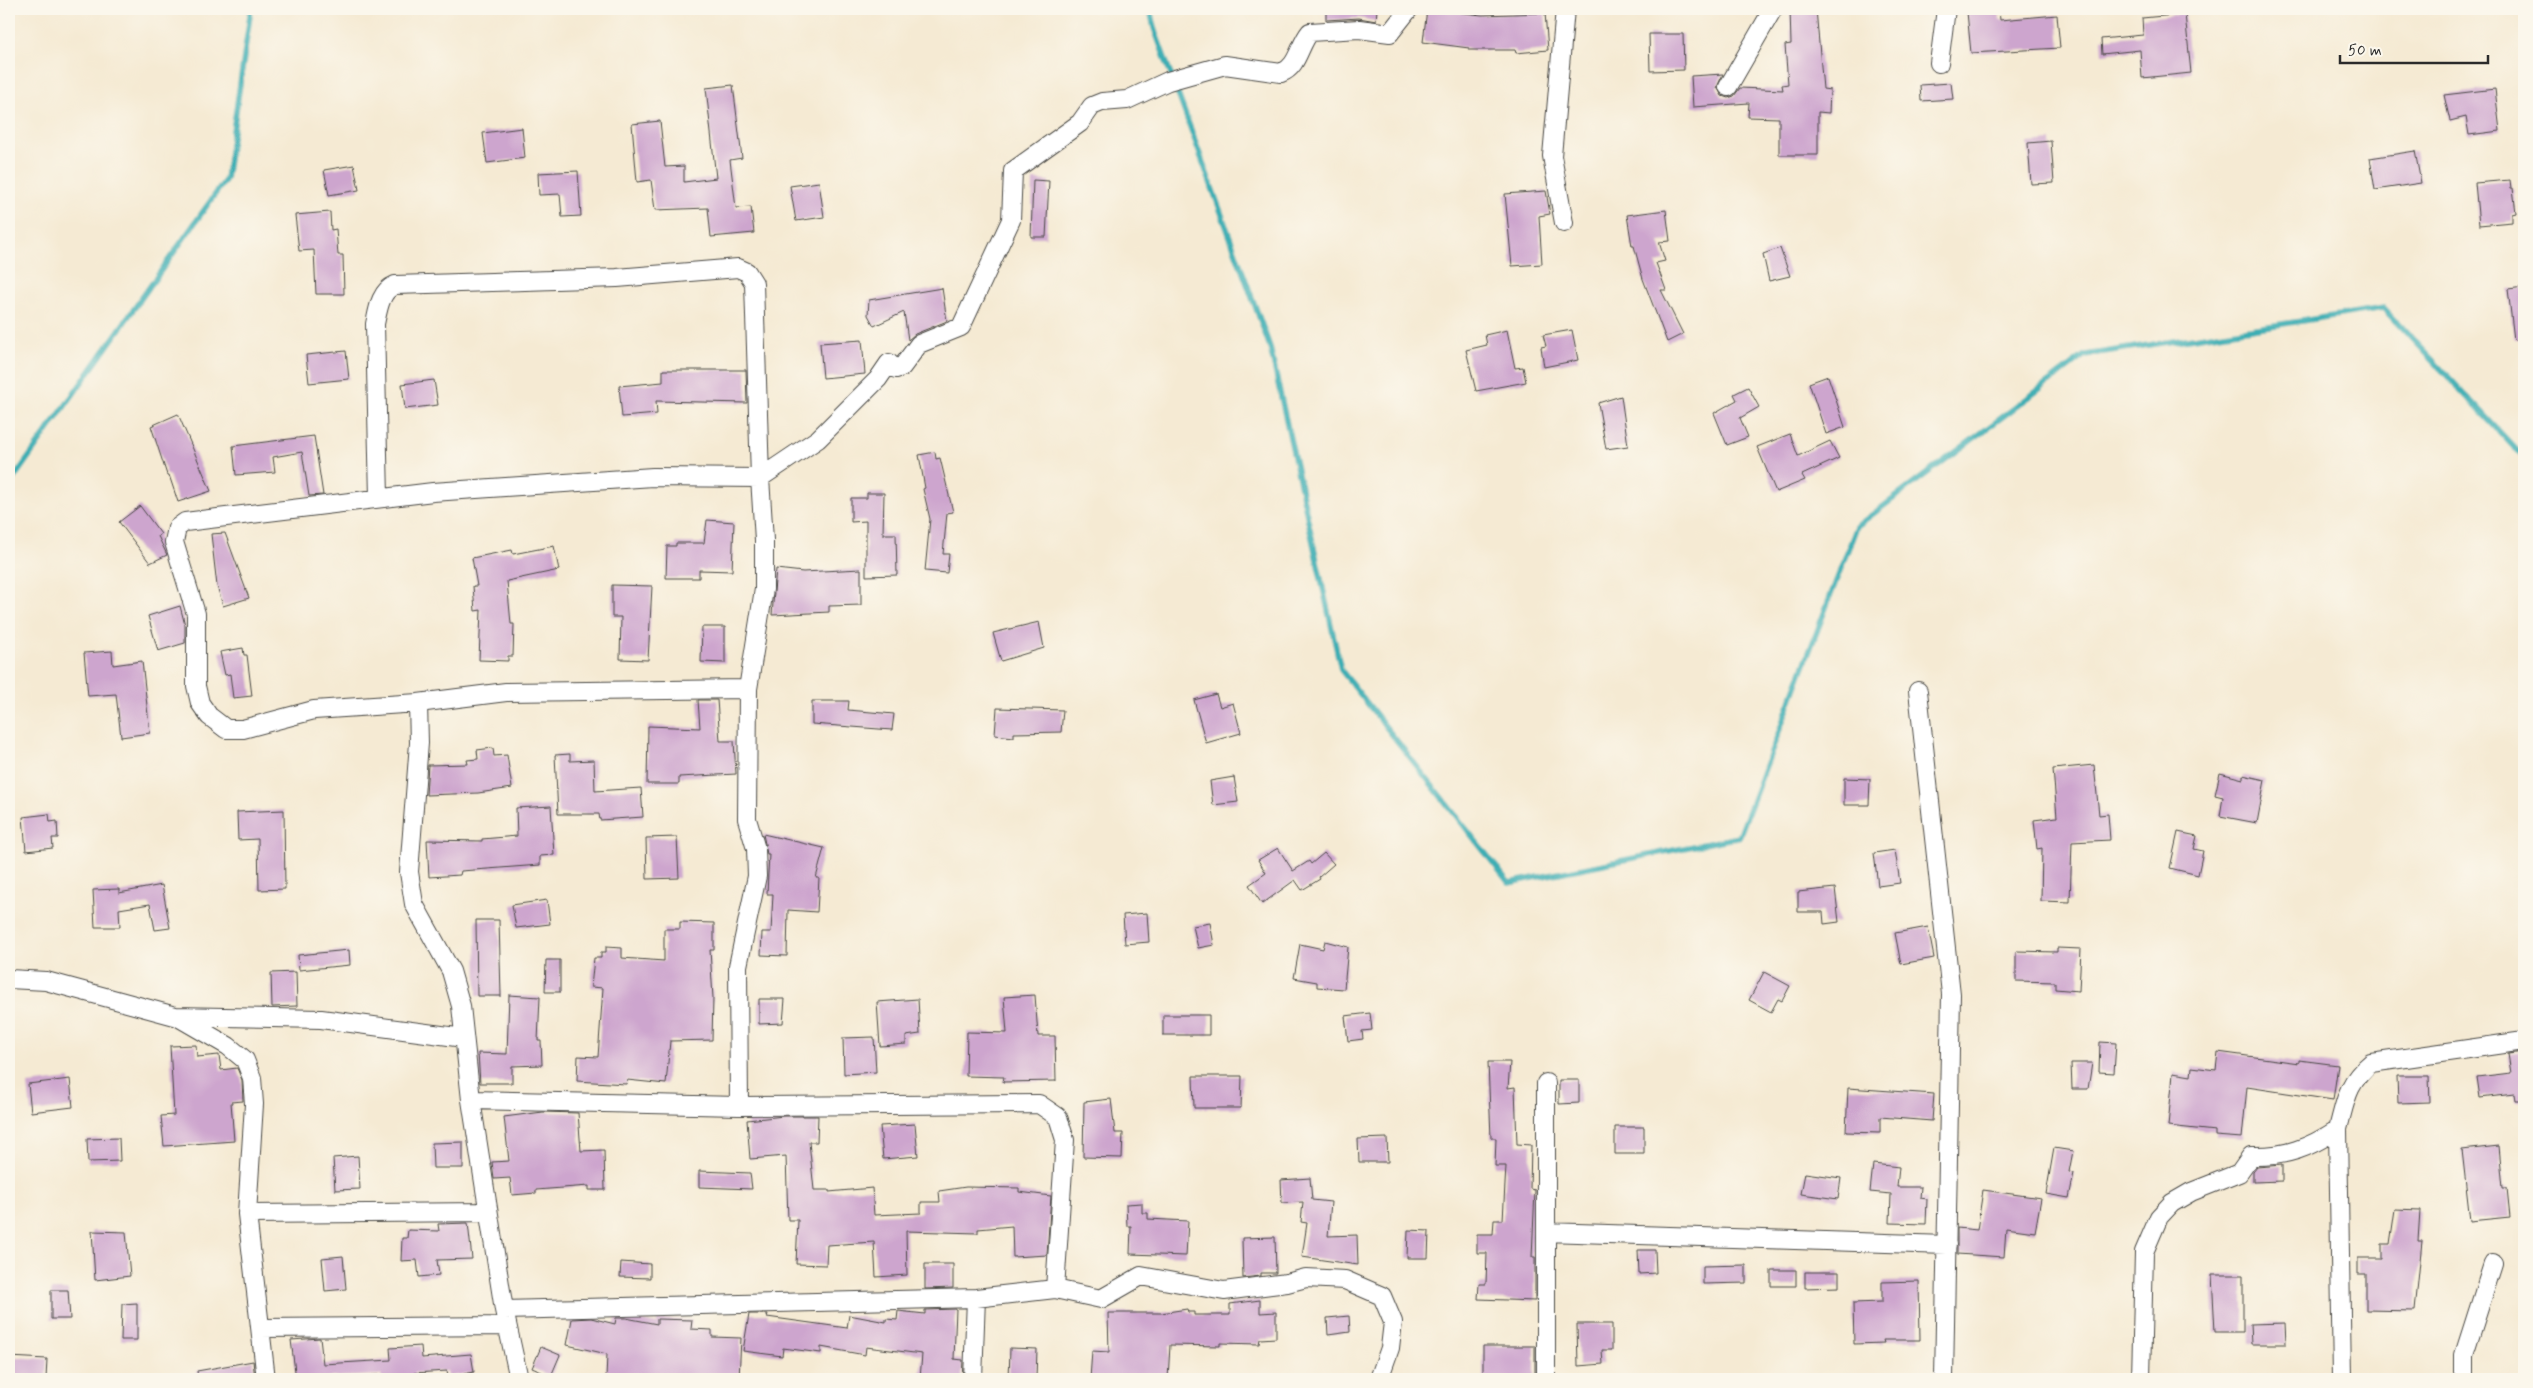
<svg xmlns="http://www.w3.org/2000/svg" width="2533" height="1388" font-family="Mynerve,sans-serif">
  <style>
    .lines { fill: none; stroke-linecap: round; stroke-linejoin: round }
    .stream { stroke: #3daeb4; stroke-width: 5.5 }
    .building { fill: #cda5ce }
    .street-casing { stroke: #494844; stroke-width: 20 }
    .street { stroke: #fff; stroke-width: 18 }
  </style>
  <rect width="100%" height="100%" fill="#fbf7ec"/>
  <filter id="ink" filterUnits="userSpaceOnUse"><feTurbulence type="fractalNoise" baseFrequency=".02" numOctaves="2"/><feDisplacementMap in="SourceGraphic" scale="10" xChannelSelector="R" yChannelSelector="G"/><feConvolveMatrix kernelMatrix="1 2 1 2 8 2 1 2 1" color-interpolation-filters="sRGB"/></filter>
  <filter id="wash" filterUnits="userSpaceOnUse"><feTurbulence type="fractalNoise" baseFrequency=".0096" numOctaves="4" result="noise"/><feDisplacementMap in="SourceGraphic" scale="20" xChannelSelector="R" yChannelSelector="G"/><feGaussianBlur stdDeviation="1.12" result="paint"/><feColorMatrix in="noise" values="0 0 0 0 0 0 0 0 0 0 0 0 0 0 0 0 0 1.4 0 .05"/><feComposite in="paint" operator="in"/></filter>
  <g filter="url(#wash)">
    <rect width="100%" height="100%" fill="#f5ead3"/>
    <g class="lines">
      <!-- stream -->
      <path class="stream" d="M 1150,9 L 1154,28 L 1270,347 L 1341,670 L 1509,883 L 1739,837 L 1857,526 L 2085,355 L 2384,308 L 2524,458
        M 9,485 L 226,179 L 251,9"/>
    </g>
    <g id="blocks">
      <!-- building -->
      <path class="building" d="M 1326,9 L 1377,9 L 1376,21 L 1359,18 L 1326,20 Z
        M 1427,9 L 1482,15 L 1545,13 L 1548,50 L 1516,53 L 1515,50 L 1469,50 L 1469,48 L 1423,42 Z
        M 1790,9 L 1816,9 L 1823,89 L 1830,90 L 1829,113 L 1818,112 L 1818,155 L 1779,155 L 1779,118 L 1748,117 L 1749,103 L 1693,107 L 1691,76 L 1723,74 L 1717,87 L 1722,96 L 1728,98 L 1734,96 L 1740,88 L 1783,90 L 1782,85 L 1788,84 L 1785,45 L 1791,44 Z
        M 1999,10 L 2000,20 L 2057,15 L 2060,48 L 1971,53 L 1967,12 Z
        M 2185,14 L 2191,73 L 2142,78 L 2140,50 L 2102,54 L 2101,39 L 2143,35 L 2142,18 Z
        M 1649,34 L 1683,34 L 1684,70 L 1650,71 Z
        M 1951,83 L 1953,99 L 1921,101 L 1920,85 Z
        M 733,85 L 742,158 L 730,160 L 736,208 L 751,207 L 754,233 L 711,237 L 708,208 L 655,210 L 651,180 L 637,182 L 632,124 L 660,121 L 665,167 L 684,166 L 684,182 L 716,178 L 706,88 Z
        M 2495,89 L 2500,131 L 2469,135 L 2466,117 L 2450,121 L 2444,95 Z
        M 522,128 L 525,158 L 487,163 L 483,133 Z
        M 2051,141 L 2054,183 L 2031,184 L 2028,143 Z
        M 2415,151 L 2421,183 L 2375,190 L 2370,158 Z
        M 354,165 L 359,190 L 329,195 L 324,170 Z
        M 578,171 L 581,216 L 562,217 L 560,194 L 539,195 L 538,173 Z
        M 1033,180 L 1049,181 L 1046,237 L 1031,237 Z
        M 2510,180 L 2511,188 L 2513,188 L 2516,213 L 2512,214 L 2512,222 L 2479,225 L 2475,183 Z
        M 819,182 L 824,217 L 796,221 L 790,186 Z
        M 1546,191 L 1550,214 L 1539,216 L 1542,264 L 1512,266 L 1505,194 Z
        M 1666,210 L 1670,241 L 1659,242 L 1665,261 L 1656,263 L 1666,290 L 1661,290 L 1683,334 L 1667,342 L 1643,279 L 1634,246 L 1632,246 L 1627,215 Z
        M 330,212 L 331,230 L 336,229 L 338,255 L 343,255 L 344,294 L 316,294 L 314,250 L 299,251 L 295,215 Z
        M 1780,248 L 1790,276 L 1769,281 L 1763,254 Z
        M 2524,287 L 2524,339 L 2514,340 L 2508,289 Z
        M 942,288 L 947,321 L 915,334 L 908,340 L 904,312 L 874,326 L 868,315 L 869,300 Z
        M 1507,330 L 1515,368 L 1523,367 L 1526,382 L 1476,391 L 1466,350 L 1487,345 L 1485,335 Z
        M 1572,330 L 1578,360 L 1544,367 L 1541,347 L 1546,346 L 1543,335 Z
        M 862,340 L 865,374 L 823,378 L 820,343 Z
        M 346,351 L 349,379 L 309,383 L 306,355 Z
        M 663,370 L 746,370 L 747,403 L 656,401 L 657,414 L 622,417 L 619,386 L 663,382 Z
        M 1828,376 L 1845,427 L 1826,434 L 1809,383 Z
        M 434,380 L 438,405 L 405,409 L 402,384 Z
        M 1748,387 L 1759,407 L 1740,418 L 1748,437 L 1727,445 L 1714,413 L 1737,400 L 1734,394 Z
        M 1621,396 L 1628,446 L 1606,449 L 1598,403 Z
        M 178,414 L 211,491 L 178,502 L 169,475 L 167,475 L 151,426 Z
        M 1790,434 L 1798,456 L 1830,441 L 1839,458 L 1802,475 L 1805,480 L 1776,492 L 1757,447 Z
        M 314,436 L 323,495 L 309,496 L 302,452 L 273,457 L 275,472 L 236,475 L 233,446 Z
        M 935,452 L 936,459 L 940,458 L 953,512 L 947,513 L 943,554 L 949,554 L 947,573 L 925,571 L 930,519 L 923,489 L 925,488 L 919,455 Z
        M 867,493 L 884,493 L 883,534 L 896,534 L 897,575 L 866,576 L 866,521 L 851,522 L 851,498 L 867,498 Z
        M 140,506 L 161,534 L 158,536 L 167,555 L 150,563 L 119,522 Z
        M 707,520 L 734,522 L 732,571 L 699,570 L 699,578 L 666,578 L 667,546 L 676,546 L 676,543 L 704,543 Z
        M 225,533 L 249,598 L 223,606 L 217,586 L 211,534 Z
        M 554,546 L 559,570 L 507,581 L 511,624 L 514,624 L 513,656 L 508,656 L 508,661 L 479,660 L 481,610 L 475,611 L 473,586 L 477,586 L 472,558 L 512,550 L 513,554 Z
        M 776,569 L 803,572 L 861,569 L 861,605 L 829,606 L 829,612 L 772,615 Z
        M 612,585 L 652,586 L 648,660 L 620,659 L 621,617 L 612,617 Z
        M 180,606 L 185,625 L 185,643 L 158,651 L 148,616 Z
        M 1039,622 L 1044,648 L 1001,661 L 993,633 Z
        M 702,627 L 725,627 L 725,663 L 701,662 Z
        M 243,648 L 244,655 L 247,655 L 252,696 L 233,698 L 230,674 L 225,675 L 220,652 Z
        M 112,651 L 113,665 L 142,661 L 150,733 L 121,737 L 116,694 L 88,696 L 84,653 Z
        M 1216,694 L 1220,707 L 1233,703 L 1241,733 L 1206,743 L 1194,700 Z
        M 698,700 L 717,700 L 720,741 L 734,741 L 736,774 L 679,777 L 679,784 L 647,784 L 648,726 L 700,728 Z
        M 812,701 L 849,701 L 848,710 L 894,714 L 892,730 L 812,724 Z
        M 997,708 L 1063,710 L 1061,732 L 1014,733 L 1014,737 L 995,735 Z
        M 493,748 L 494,756 L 507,755 L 512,788 L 478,793 L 426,795 L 428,765 L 468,764 L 467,760 L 478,759 L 477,750 Z
        M 570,754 L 570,761 L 594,760 L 595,791 L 641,788 L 643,817 L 600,820 L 599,814 L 558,814 L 555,755 Z
        M 2094,765 L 2099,815 L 2108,814 L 2110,840 L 2072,842 L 2070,902 L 2041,901 L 2042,848 L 2037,849 L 2034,820 L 2057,817 L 2053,769 Z
        M 2220,773 L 2243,779 L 2243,775 L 2265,780 L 2257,823 L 2220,816 L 2223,797 L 2215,795 Z
        M 1234,777 L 1238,802 L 1213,805 L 1210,781 Z
        M 1844,778 L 1870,779 L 1869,805 L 1844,805 Z
        M 551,806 L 554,855 L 540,856 L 540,865 L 461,871 L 460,875 L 429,877 L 427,840 L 482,841 L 482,839 L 517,836 L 516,808 Z
        M 284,810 L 285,889 L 259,890 L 258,839 L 238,840 L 237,812 Z
        M 49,814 L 50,822 L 57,821 L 58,838 L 52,838 L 53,848 L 26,851 L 23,817 Z
        M 2178,832 L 2197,836 L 2194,849 L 2203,851 L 2198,875 L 2170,868 Z
        M 763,834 L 824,848 L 816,878 L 819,878 L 817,912 L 788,910 L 787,956 L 761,955 L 762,932 L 771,932 L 773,894 L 767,894 L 769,854 L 767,854 Z
        M 677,837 L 679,878 L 647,879 L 646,838 Z
        M 1278,848 L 1293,871 L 1309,861 L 1311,864 L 1324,853 L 1334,864 L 1319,877 L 1320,879 L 1302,890 L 1295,880 L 1262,904 L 1249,885 L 1266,873 L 1258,860 Z
        M 1895,850 L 1900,883 L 1878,886 L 1874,853 Z
        M 162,885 L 170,928 L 155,930 L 150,904 L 119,909 L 120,927 L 95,927 L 93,890 L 119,889 L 119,893 Z
        M 1835,888 L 1839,922 L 1824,924 L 1823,912 L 1798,912 L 1798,892 Z
        M 547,900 L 550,924 L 516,928 L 512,905 Z
        M 1147,913 L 1149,942 L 1125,944 L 1123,915 Z
        M 476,920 L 499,920 L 501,996 L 477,996 Z
        M 680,922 L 714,923 L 714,950 L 710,950 L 713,998 L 712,1040 L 670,1041 L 666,1084 L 627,1080 L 626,1084 L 577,1081 L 578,1056 L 598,1057 L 603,988 L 591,987 L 594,958 L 601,958 L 601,952 L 606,952 L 606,947 L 622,948 L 622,958 L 664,961 L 664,929 L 680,929 Z
        M 1210,923 L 1214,945 L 1198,948 L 1193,926 Z
        M 1928,927 L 1934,958 L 1901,964 L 1895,933 Z
        M 1325,941 L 1348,947 L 1344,989 L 1317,987 L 1317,982 L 1294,978 L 1300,944 L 1323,949 Z
        M 2057,948 L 2081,949 L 2079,991 L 2055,989 L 2055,982 L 2016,981 L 2016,951 L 2057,952 Z
        M 349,950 L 350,965 L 299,970 L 298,955 Z
        M 546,960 L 560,960 L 560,992 L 545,992 Z
        M 296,972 L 297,1006 L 272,1007 L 271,973 Z
        M 1764,972 L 1790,986 L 1782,1001 L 1778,999 L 1771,1012 L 1749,1000 Z
        M 509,995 L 540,997 L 538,1041 L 541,1041 L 542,1065 L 512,1066 L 512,1083 L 480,1083 L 478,1053 L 507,1054 Z
        M 1035,995 L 1038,1036 L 1055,1036 L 1056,1081 L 1003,1082 L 1004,1077 L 966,1076 L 967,1032 L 1007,1033 L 1004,997 Z
        M 759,999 L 785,999 L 783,1023 L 759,1024 Z
        M 918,999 L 920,1034 L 906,1036 L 906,1044 L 880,1046 L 877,1002 Z
        M 1370,1013 L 1372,1030 L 1362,1031 L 1363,1039 L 1348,1041 L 1345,1016 Z
        M 1163,1015 L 1209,1015 L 1209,1035 L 1163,1035 Z
        M 874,1037 L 876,1072 L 844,1074 L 843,1038 Z
        M 2100,1042 L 2116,1043 L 2114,1073 L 2099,1072 Z
        M 196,1045 L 197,1057 L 219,1055 L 221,1070 L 237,1068 L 242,1080 L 243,1101 L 231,1102 L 234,1141 L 164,1146 L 161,1116 L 174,1115 L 170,1046 Z
        M 2218,1052 L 2299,1063 L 2299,1060 L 2338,1065 L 2333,1100 L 2247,1087 L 2242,1138 L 2215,1136 L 2215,1131 L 2168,1126 L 2173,1073 L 2191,1076 L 2192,1067 L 2216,1070 Z
        M 2524,1052 L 2524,1100 L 2515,1100 L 2514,1094 L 2480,1098 L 2477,1077 L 2511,1073 L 2508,1054 Z
        M 1488,1062 L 1510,1062 L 1508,1088 L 1515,1087 L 1517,1144 L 1531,1145 L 1530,1189 L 1535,1190 L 1532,1257 L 1535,1257 L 1535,1301 L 1478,1299 L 1479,1284 L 1486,1284 L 1487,1253 L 1477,1253 L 1477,1234 L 1493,1234 L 1494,1220 L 1503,1220 L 1506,1166 L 1495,1166 L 1496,1138 L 1491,1138 Z
        M 2071,1063 L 2092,1063 L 2088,1089 L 2072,1089 Z
        M 1193,1076 L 1242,1076 L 1241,1108 L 1194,1108 Z
        M 2397,1076 L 2429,1076 L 2430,1102 L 2398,1103 Z
        M 70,1079 L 73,1107 L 31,1112 L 28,1084 Z
        M 1559,1080 L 1579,1080 L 1579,1103 L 1559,1104 Z
        M 1848,1088 L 1934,1094 L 1932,1121 L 1880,1117 L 1880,1133 L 1846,1132 Z
        M 1111,1099 L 1115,1133 L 1123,1133 L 1122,1158 L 1083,1157 L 1084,1102 Z
        M 543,1112 L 578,1113 L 581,1151 L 604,1150 L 605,1190 L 589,1190 L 589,1186 L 536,1190 L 536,1193 L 512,1195 L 510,1178 L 494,1179 L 492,1162 L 509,1161 L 504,1117 Z
        M 784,1116 L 818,1116 L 817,1142 L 809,1142 L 814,1190 L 829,1190 L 829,1192 L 872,1188 L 874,1215 L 921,1213 L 921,1202 L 940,1202 L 939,1191 L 966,1187 L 1019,1188 L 1019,1192 L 1051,1196 L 1047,1255 L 1013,1257 L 1012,1226 L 978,1229 L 978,1233 L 906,1231 L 907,1275 L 876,1277 L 874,1242 L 827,1245 L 826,1265 L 796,1264 L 798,1220 L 788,1220 L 786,1156 L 750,1159 L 747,1120 Z
        M 915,1124 L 918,1156 L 883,1159 L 880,1126 Z
        M 1615,1127 L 1644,1127 L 1644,1154 L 1615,1154 Z
        M 119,1138 L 120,1161 L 88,1162 L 87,1139 Z
        M 1387,1138 L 1388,1162 L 1359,1162 L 1358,1139 Z
        M 463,1142 L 463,1168 L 433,1168 L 432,1143 Z
        M 2499,1146 L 2503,1188 L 2507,1188 L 2510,1217 L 2470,1221 L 2462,1150 Z
        M 2054,1148 L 2073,1151 L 2069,1172 L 2074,1173 L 2069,1198 L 2046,1194 Z
        M 358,1156 L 360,1189 L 335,1190 L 333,1158 Z
        M 1873,1164 L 1899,1167 L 1897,1187 L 1921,1187 L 1920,1198 L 1927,1199 L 1926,1224 L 1890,1223 L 1891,1194 L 1870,1192 Z
        M 2282,1165 L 2282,1181 L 2253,1182 L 2253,1172 L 2257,1167 Z
        M 699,1171 L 750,1173 L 752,1189 L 699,1187 Z
        M 1805,1173 L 1841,1178 L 1838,1199 L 1801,1194 Z
        M 1310,1178 L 1312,1200 L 1331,1202 L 1328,1236 L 1357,1235 L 1358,1265 L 1302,1257 L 1307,1223 L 1301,1222 L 1303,1202 L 1282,1203 L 1281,1180 Z
        M 1983,1190 L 2041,1198 L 2035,1232 L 2006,1228 L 2004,1257 L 1957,1254 L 1957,1228 L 1977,1230 Z
        M 1142,1203 L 1142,1213 L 1148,1213 L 1148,1219 L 1188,1221 L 1186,1256 L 1130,1254 L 1131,1226 L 1127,1226 L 1126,1204 Z
        M 2395,1209 L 2420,1210 L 2418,1241 L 2422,1241 L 2415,1311 L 2366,1310 L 2366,1274 L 2358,1274 L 2358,1258 L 2382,1258 L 2382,1244 L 2390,1244 Z
        M 468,1223 L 472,1259 L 437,1260 L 439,1275 L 419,1277 L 417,1260 L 401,1261 L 402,1238 L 407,1238 L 408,1230 L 439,1231 L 438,1224 Z
        M 1408,1230 L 1429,1231 L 1428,1258 L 1407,1258 Z
        M 92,1231 L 126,1232 L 130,1276 L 95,1280 Z
        M 1275,1237 L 1276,1273 L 1261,1273 L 1261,1276 L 1243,1278 L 1242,1238 Z
        M 1638,1250 L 1655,1250 L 1656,1273 L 1639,1274 Z
        M 343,1256 L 346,1289 L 325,1291 L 322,1258 Z
        M 621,1262 L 650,1264 L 650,1278 L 620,1277 Z
        M 925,1264 L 953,1264 L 953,1288 L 925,1289 Z
        M 1746,1265 L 1746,1283 L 1703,1284 L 1703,1266 Z
        M 1771,1270 L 1796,1270 L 1796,1286 L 1771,1286 Z
        M 1805,1272 L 1839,1272 L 1839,1287 L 1805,1288 Z
        M 2212,1275 L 2243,1275 L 2243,1332 L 2215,1332 Z
        M 1919,1281 L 1920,1340 L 1883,1340 L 1884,1343 L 1854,1344 L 1853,1303 L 1882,1302 L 1882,1282 Z
        M 51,1290 L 68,1290 L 70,1319 L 51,1319 Z
        M 1260,1300 L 1260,1313 L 1276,1312 L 1276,1338 L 1260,1339 L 1259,1344 L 1220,1343 L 1220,1346 L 1170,1345 L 1168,1379 L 1090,1379 L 1092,1351 L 1109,1352 L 1108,1313 L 1161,1313 L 1187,1309 L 1188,1312 L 1194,1312 L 1194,1315 L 1230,1315 L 1230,1304 Z
        M 137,1303 L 137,1340 L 121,1340 L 122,1304 Z
        M 956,1309 L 954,1359 L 963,1360 L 962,1379 L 920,1379 L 922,1354 L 866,1347 L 865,1355 L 821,1347 L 821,1353 L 783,1348 L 782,1356 L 743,1351 L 749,1314 L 768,1314 L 767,1317 L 847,1328 L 849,1315 L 886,1322 L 886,1319 L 897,1320 L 898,1311 L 925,1314 L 925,1310 Z
        M 1349,1316 L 1350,1332 L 1328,1335 L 1327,1318 Z
        M 591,1318 L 615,1324 L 616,1318 L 626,1318 L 657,1324 L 657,1319 L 692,1320 L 691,1329 L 712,1330 L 712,1337 L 741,1338 L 739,1379 L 628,1377 L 628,1379 L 606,1379 L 607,1354 L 567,1345 L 572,1319 Z
        M 2285,1323 L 2286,1344 L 2251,1344 L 2250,1324 Z
        M 1577,1324 L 1612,1324 L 1612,1350 L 1602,1350 L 1603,1364 L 1578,1366 Z
        M 320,1338 L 323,1364 L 391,1360 L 390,1348 L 421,1346 L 422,1358 L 471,1354 L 474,1372 L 448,1377 L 447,1371 L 414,1373 L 414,1379 L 382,1379 L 381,1375 L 296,1379 L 291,1340 Z
        M 1483,1346 L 1535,1346 L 1535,1379 L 1483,1379 Z
        M 541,1347 L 560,1355 L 551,1376 L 532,1368 Z
        M 1010,1348 L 1037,1349 L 1036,1379 L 1009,1379 Z
        M 9,1357 L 47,1359 L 46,1379 L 9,1379 Z
        M 253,1361 L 255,1379 L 198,1379 L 197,1371 Z"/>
    </g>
  </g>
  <g filter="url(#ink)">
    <use href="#blocks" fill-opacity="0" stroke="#494844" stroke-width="1"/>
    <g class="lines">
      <!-- street casing -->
      <g class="street-casing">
        <path id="street" d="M 1939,63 L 1946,9
          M 1728,87 L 1773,9
          M 1564,223 L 1552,156 L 1565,9
          M 379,498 L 375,324 C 378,310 380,291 395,285 L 617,278 L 738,268 L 747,272 L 754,283 L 760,478 L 653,477 L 433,492 L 185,522 L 177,528 L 174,542 L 196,614 L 196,686 L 200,703 L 209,716 L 226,729 L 243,729 L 314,710 L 418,703 L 506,692 L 748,689
          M 1918,691 L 1951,994 L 1944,1379
          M 418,703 L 419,743 L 409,872 L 414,904 L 451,971 L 461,1006 L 471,1100 L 504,1310 L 519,1379
          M 9,979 L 46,981 L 175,1016 L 321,1019 L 464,1038
          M 178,1017 L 228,1046 L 245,1060 L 252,1078 L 254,1104 L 247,1214 L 266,1379
          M 471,1100 L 739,1106 L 1039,1104 L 1058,1117 L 1065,1140 L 1055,1289
          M 739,1106 L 738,966 L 757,876 L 756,849 L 747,819 L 748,689 L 764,589 L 764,540 L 760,478 L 818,439 L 878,379 L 889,363 L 896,369 L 902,367 L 919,344 L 961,327 L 1011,220 L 1013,171 L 1080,123 L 1092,106 L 1102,102 L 1127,100 L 1168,81 L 1225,65 L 1281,73 C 1298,67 1299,45 1310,32 L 1359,29 L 1390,33 L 1409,9
          M 2338,1129 L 2342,1379
          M 247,1214 L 488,1212
          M 1546,1232 L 1947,1245
          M 504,1310 L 976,1298 L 1055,1289 L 1101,1299 L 1141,1276 L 1224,1291 L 1287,1283 L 1306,1278 L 1345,1280 L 1382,1296 L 1393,1322 L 1390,1348 L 1379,1379
          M 260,1328 L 507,1326
          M 973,1379 L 976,1298
          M 1546,1379 L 1546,1083
          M 2141,1379 L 2144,1252 L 2159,1217 L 2172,1203 L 2191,1192 L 2239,1173 L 2251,1156 C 2286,1157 2309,1148 2338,1129 C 2346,1099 2347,1083 2371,1063 L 2524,1041
          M 2464,1379 L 2464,1355 L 2493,1264"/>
      </g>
      <!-- street -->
      <use href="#street" class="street"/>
    </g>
  </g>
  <!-- margin -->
  <rect width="2533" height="1388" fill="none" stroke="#fbf7ec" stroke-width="30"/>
  <!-- scale -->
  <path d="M2340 55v8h148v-8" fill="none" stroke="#2b2b2b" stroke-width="2.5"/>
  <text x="2348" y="55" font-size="15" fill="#2b2b2b" stroke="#fbf7ec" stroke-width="4" paint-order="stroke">50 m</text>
</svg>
